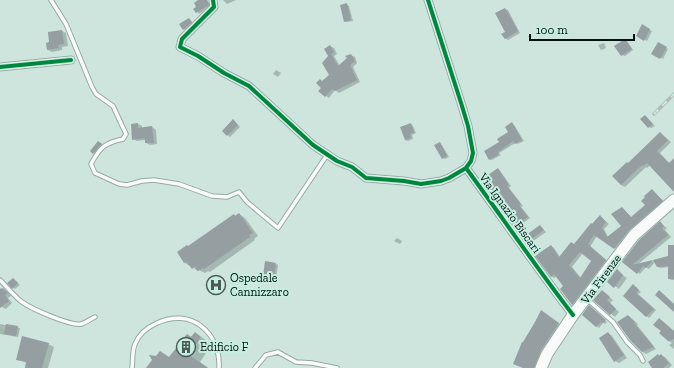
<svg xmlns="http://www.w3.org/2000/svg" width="674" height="368" font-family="'Zilla Slab',serif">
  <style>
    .shadow { fill: #0003; fill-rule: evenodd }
    .building { fill: #959ea0; fill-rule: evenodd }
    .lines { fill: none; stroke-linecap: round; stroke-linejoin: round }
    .lane-casing { stroke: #98aaa5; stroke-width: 5.5 }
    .street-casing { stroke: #98aaa5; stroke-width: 9 }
    .secondary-casing { stroke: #98aaa5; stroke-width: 13 }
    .lane { stroke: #f8fbfa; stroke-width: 3.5 }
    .street { stroke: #f8fbfa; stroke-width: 7 }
    .secondary { stroke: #f8fbfa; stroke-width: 11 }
    .rail-casing { stroke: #b4b9b7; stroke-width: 3.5 }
    .rail { stroke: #c5eee1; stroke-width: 2; stroke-dasharray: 6; stroke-linecap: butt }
    .cycleway-casing { stroke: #c5eee1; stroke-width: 6 }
    .cycleway { stroke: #00873e; stroke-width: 4 }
    .labels { text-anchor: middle; stroke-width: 4; stroke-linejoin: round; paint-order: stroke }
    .street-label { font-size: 12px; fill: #04120d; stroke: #c5eee1 }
    .poi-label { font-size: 12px; fill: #04120d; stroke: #c5eee1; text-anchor: start }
  </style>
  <rect width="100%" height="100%" fill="#cee5de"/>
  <!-- shadow -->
  <path class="shadow" d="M 200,0 L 207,0 L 211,6 L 199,14 L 195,9 L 198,7 Z
    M 223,0 L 236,0 L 227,4 Z
    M 347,5 L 349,6 L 353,21 L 347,22 L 345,21 Z
    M 505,9 L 508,10 L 520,33 L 508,40 L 505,38 Z
    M 189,19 L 194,24 L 186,30 L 183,29 Z
    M 642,26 L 652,31 L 647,41 L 637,35 Z
    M 62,31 L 66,33 L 68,46 L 62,47 L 62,50 L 52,52 L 48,50 L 51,43 Z
    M 625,40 L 627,41 L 633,50 L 625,56 L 622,55 Z
    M 604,43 L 606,48 L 601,50 L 598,45 Z
    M 658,43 L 668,49 L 663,59 L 653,53 Z
    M 330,46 L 334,48 L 337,54 L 334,56 L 340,66 L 351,55 L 355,57 L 357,63 L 353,67 L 360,82 L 339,93 L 335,90 L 329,98 L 326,96 L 322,88 L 323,82 L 330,75 L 329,56 Z
    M 276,70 L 281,73 L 278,77 L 273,74 Z
    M 645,116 L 655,126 L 651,128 L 649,127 Z
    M 235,122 L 240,127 L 230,137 L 228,135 Z
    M 138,124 L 142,126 L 142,128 L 152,127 L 156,130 L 157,144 L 150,145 L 146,143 L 146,140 L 137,141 L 133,139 Z
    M 411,124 L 413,126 L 416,133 L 412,135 L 413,139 L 408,141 L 405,140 Z
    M 512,124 L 514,125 L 524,141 L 518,144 L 515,143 L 499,153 L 501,155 L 492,160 L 489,159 L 509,133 Z
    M 660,133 L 671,142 L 660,153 L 670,164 L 674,160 L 674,191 L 650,165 L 647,168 L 646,167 L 625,187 L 621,185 L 628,164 Z
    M 101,143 L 103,146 L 96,154 L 94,153 Z
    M 440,144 L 442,145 L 449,157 L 445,159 L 443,158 Z
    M 498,169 L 500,171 L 511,186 L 509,188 L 523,206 L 521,207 L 530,218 L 518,227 L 515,226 L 508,206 L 500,194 L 496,197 L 494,196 Z
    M 652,190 L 665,203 L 618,250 L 597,236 L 590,247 L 609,262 L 575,306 L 572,304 L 564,286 L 557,276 L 554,278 L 551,276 L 551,246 L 554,248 L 560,257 L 575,245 L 593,225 L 602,218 L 609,224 L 604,229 L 608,237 L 622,226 L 622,208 L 632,218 L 646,205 ZM 583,253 L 593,261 L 581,278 L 572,267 Z
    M 239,214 L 245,218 L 258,236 L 254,239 L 255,240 L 210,272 L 208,271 L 205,273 L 199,270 L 198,271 L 185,263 L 189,247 L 234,215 L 236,216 Z
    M 660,223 L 667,228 L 665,230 L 671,237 L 637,265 L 653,261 L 655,262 L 649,269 L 646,267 L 640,274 L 624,262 Z
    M 540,226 L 546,232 L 529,244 L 527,242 Z
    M 397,238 L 402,241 L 400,244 L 394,241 Z
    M 674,246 L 674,280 L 672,280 L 669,279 L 669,267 L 660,268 L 657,266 L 669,257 Z
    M 276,264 L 278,265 L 276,279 L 264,276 Z
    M 617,271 L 627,278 L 619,289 L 609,281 Z
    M 14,279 L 20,285 L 15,289 L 13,288 Z
    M 636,287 L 641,292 L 638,294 L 656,310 L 649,318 L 624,296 Z
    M 0,288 L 2,290 L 3,289 L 7,291 L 11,296 L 8,298 L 12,303 L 6,309 L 0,306 Z
    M 602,291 L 613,300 L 610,303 L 619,312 L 615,317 L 611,314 Z
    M 592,308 L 607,322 L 605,324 L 603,323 L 599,328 L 583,315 Z
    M 541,312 L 561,325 L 537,368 L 524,368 L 523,344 Z
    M 628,316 L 638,324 L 637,325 L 656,349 L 646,354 L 643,352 Z
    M 659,319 L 674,331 L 674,349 L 669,345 L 672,343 L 668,341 L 662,331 Z
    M 0,324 L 20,328 L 18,337 L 0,334 Z
    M 195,333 L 212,344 L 200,362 L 208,368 L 148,368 L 170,358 Z
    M 608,333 L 612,336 L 627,358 L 619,363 L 615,361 Z
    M 48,344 L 54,347 L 48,368 L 26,368 L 27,363 L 17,359 Z
    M 658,355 L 665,357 L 672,365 L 669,368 L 653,368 Z"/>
  <!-- building -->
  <path class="building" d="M 198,0 L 207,0 L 209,5 L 196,13 L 193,9 L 196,7 L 194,3 Z
    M 347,3 L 351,20 L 344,22 L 340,5 Z
    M 505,8 L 518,31 L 505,39 L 501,34 L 505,32 L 495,13 Z
    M 189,18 L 192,22 L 183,30 L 179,24 Z
    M 642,24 L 650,29 L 644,41 L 636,36 Z
    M 62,30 L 64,44 L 58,45 L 59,48 L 47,50 L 46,43 L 49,42 L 48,32 Z
    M 625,39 L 632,49 L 621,56 L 614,46 Z
    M 658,42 L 667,47 L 660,59 L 651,54 Z
    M 330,45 L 334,52 L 331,54 L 338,66 L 347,58 L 345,56 L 351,54 L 355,61 L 350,65 L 357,80 L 335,91 L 332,89 L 325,97 L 318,91 L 321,88 L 316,83 L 320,79 L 322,81 L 329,75 L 322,63 L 328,56 L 324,49 Z
    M 645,115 L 653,124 L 648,128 L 640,119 Z
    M 233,119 L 238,125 L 227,136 L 222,131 Z
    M 512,122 L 522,140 L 515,144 L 513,141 L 498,152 L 499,154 L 489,160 L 484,151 L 499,142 L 497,139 L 508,132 L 505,127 Z
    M 138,123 L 138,128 L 152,126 L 154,143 L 145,143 L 145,138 L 132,140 L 131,124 Z
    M 411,123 L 414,132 L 410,134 L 411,138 L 405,140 L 400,127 Z
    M 660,132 L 668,140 L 657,151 L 669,163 L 674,158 L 674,192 L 647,163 L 643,166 L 642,165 L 621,185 L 612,176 L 627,162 L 628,163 Z
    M 98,141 L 102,144 L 93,154 L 90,151 Z
    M 440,142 L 447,156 L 442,159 L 434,145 Z
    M 498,168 L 509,185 L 507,186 L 521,204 L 519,205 L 528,217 L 514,227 L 502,209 L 507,205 L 498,193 L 493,197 L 481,180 Z
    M 652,189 L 663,201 L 629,230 L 614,249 L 594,235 L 588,244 L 606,260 L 572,305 L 560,289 L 563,286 L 554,274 L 551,277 L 535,256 L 551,245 L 559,257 L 571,242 L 574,244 L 591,223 L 592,224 L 600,215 L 606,222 L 602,228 L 607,237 L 621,226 L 611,214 L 622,207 L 631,217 L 645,205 L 641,201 L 645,197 L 644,196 ZM 580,252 L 591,261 L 580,278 L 569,265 Z
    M 239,213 L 253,233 L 249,235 L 250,237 L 204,269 L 203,268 L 198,271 L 195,266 L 192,269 L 187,262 L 184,263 L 177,252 L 187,245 L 188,246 L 234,214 L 235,216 Z
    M 660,221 L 664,226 L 662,228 L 668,235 L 632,265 L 653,260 L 646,268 L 643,266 L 637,274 L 622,262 L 639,240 Z
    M 540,225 L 544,230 L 526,243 L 522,238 Z
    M 668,245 L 674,245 L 674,279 L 668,279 L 668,266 L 657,267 L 653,260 L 668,256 Z
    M 265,261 L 276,263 L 274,278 L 263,277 Z
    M 617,269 L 623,275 L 614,288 L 607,282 Z
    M 13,278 L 18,283 L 12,289 L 7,283 Z
    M 633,284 L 639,290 L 636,293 L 654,309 L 646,317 L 623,296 Z
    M 3,288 L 8,293 L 5,295 L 9,301 L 0,308 L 0,289 Z
    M 602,290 L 610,297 L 607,300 L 616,309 L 610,315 L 593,300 Z
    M 659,290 L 674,304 L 674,312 L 655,295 Z
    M 589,305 L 606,320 L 602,323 L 601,322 L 596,327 L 582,315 Z
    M 541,310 L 559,323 L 541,350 L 534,368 L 523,368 L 513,364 L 522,342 L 523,342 L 535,322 Z
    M 628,315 L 635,322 L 634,323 L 654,347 L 642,352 L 630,340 L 617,322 Z
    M 659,318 L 674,331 L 674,339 L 668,341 L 659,333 L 661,331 L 653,325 Z
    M 6,324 L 18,326 L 16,336 L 4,334 Z
    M 195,332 L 201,337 L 189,355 L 208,368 L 146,368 L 152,360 L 149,355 L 156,356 L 160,351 L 169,357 L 187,334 L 191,337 Z
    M 608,332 L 624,355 L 614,362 L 599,338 Z
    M 22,336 L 49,343 L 42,368 L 25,368 L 26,362 L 16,360 Z
    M 658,354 L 659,356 L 661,354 L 669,363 L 663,368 L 652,368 L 648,362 Z"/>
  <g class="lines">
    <!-- lane casing -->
    <g class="lane-casing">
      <path id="lane" d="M 51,0 L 66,24 L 92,87 L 96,94 L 113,106 L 126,134 L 123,139 C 105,143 100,147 91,164 L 95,173 L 119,184 L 127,185 L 142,181 L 154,180 L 179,184 L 212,196 L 227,197 L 239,192 L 247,202 L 278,228 L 327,155
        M 0,280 C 7,287 14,296 22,302 C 32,309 70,326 81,324 C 86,323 90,319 95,317
        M 587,299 L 613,322 L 627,342 L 640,355 L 643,361
        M 132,368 C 133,360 132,351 135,344 C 139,334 148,327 157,323 C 191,307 221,333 219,368
        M 255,368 L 266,355 L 278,352 L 296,362 L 312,363 L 337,368"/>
    </g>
    <!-- street casing -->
    <g class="street-casing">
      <path id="street" d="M 213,0 L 214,7 L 182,39 L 180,47 L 198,56 L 224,73 L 249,86 L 313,145 L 337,161 L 352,167 L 366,178 L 404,181 L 421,184 L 441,181 L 449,178 L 466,168
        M 428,0 L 462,106 L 468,126 L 473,153 L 471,161 L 466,168 C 502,217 536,267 573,315
        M 0,67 L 71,60"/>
    </g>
    <!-- secondary casing -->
    <g class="secondary-casing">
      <path id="secondary" d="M 541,368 L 547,354 L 573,315 L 634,235 L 674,200"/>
    </g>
    <!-- lane -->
    <use href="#lane" class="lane"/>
    <!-- street -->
    <use href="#street" class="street"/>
    <!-- secondary -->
    <use href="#secondary" class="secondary"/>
    <!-- rail casing -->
    <g class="rail-casing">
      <path id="rail" d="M 654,114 L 674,94"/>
    </g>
    <!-- rail -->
    <use href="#rail" class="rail"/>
    <!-- cycleway casing -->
    <g class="cycleway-casing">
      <path id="cycleway" d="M 213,0 L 214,7 L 182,39 L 180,47 L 198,56 L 224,73 L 249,86 L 313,145 L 337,161 L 352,167 L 366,178 L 404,181 L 421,184 L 441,181 L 449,178 L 466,168
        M 428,0 L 462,106 L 468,126 L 473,153 L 471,161 L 466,168 C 502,217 536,267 573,315
        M 0,67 L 71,60"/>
    </g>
    <!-- cycleway -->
    <use href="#cycleway" class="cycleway"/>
  </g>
  <!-- icons -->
  <defs>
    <g id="hospital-ring" transform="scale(1)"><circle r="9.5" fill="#c5eee1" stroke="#4b5c56" stroke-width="1.5"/><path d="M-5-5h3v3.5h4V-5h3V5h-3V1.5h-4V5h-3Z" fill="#4b5c56"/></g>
    <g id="building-ring" transform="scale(1)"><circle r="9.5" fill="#c5eee1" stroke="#4b5c56" stroke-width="1.5"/><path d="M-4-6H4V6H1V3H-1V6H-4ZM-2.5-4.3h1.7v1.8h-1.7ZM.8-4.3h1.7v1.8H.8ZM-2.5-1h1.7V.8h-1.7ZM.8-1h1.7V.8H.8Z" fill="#4b5c56"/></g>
  </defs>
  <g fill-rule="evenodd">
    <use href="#hospital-ring" x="216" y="285"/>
    <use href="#building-ring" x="186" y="347"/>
  </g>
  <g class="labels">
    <!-- street labels -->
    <g class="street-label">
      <text transform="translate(510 213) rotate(54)" y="4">Via Ignazio Biscari</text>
      <text transform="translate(601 279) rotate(-53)" y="4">Via Firenze</text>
    </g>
    <!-- poi labels -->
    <g class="poi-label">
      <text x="230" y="282">Ospedale<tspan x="230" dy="14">Cannizzaro</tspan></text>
      <text x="200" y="351">Edificio F</text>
    </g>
  </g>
  <!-- scale -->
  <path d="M530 34v6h104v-6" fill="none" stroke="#04120d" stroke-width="2"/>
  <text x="536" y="34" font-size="12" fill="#04120d" stroke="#c5eee1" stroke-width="3" paint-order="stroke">100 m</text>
</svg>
